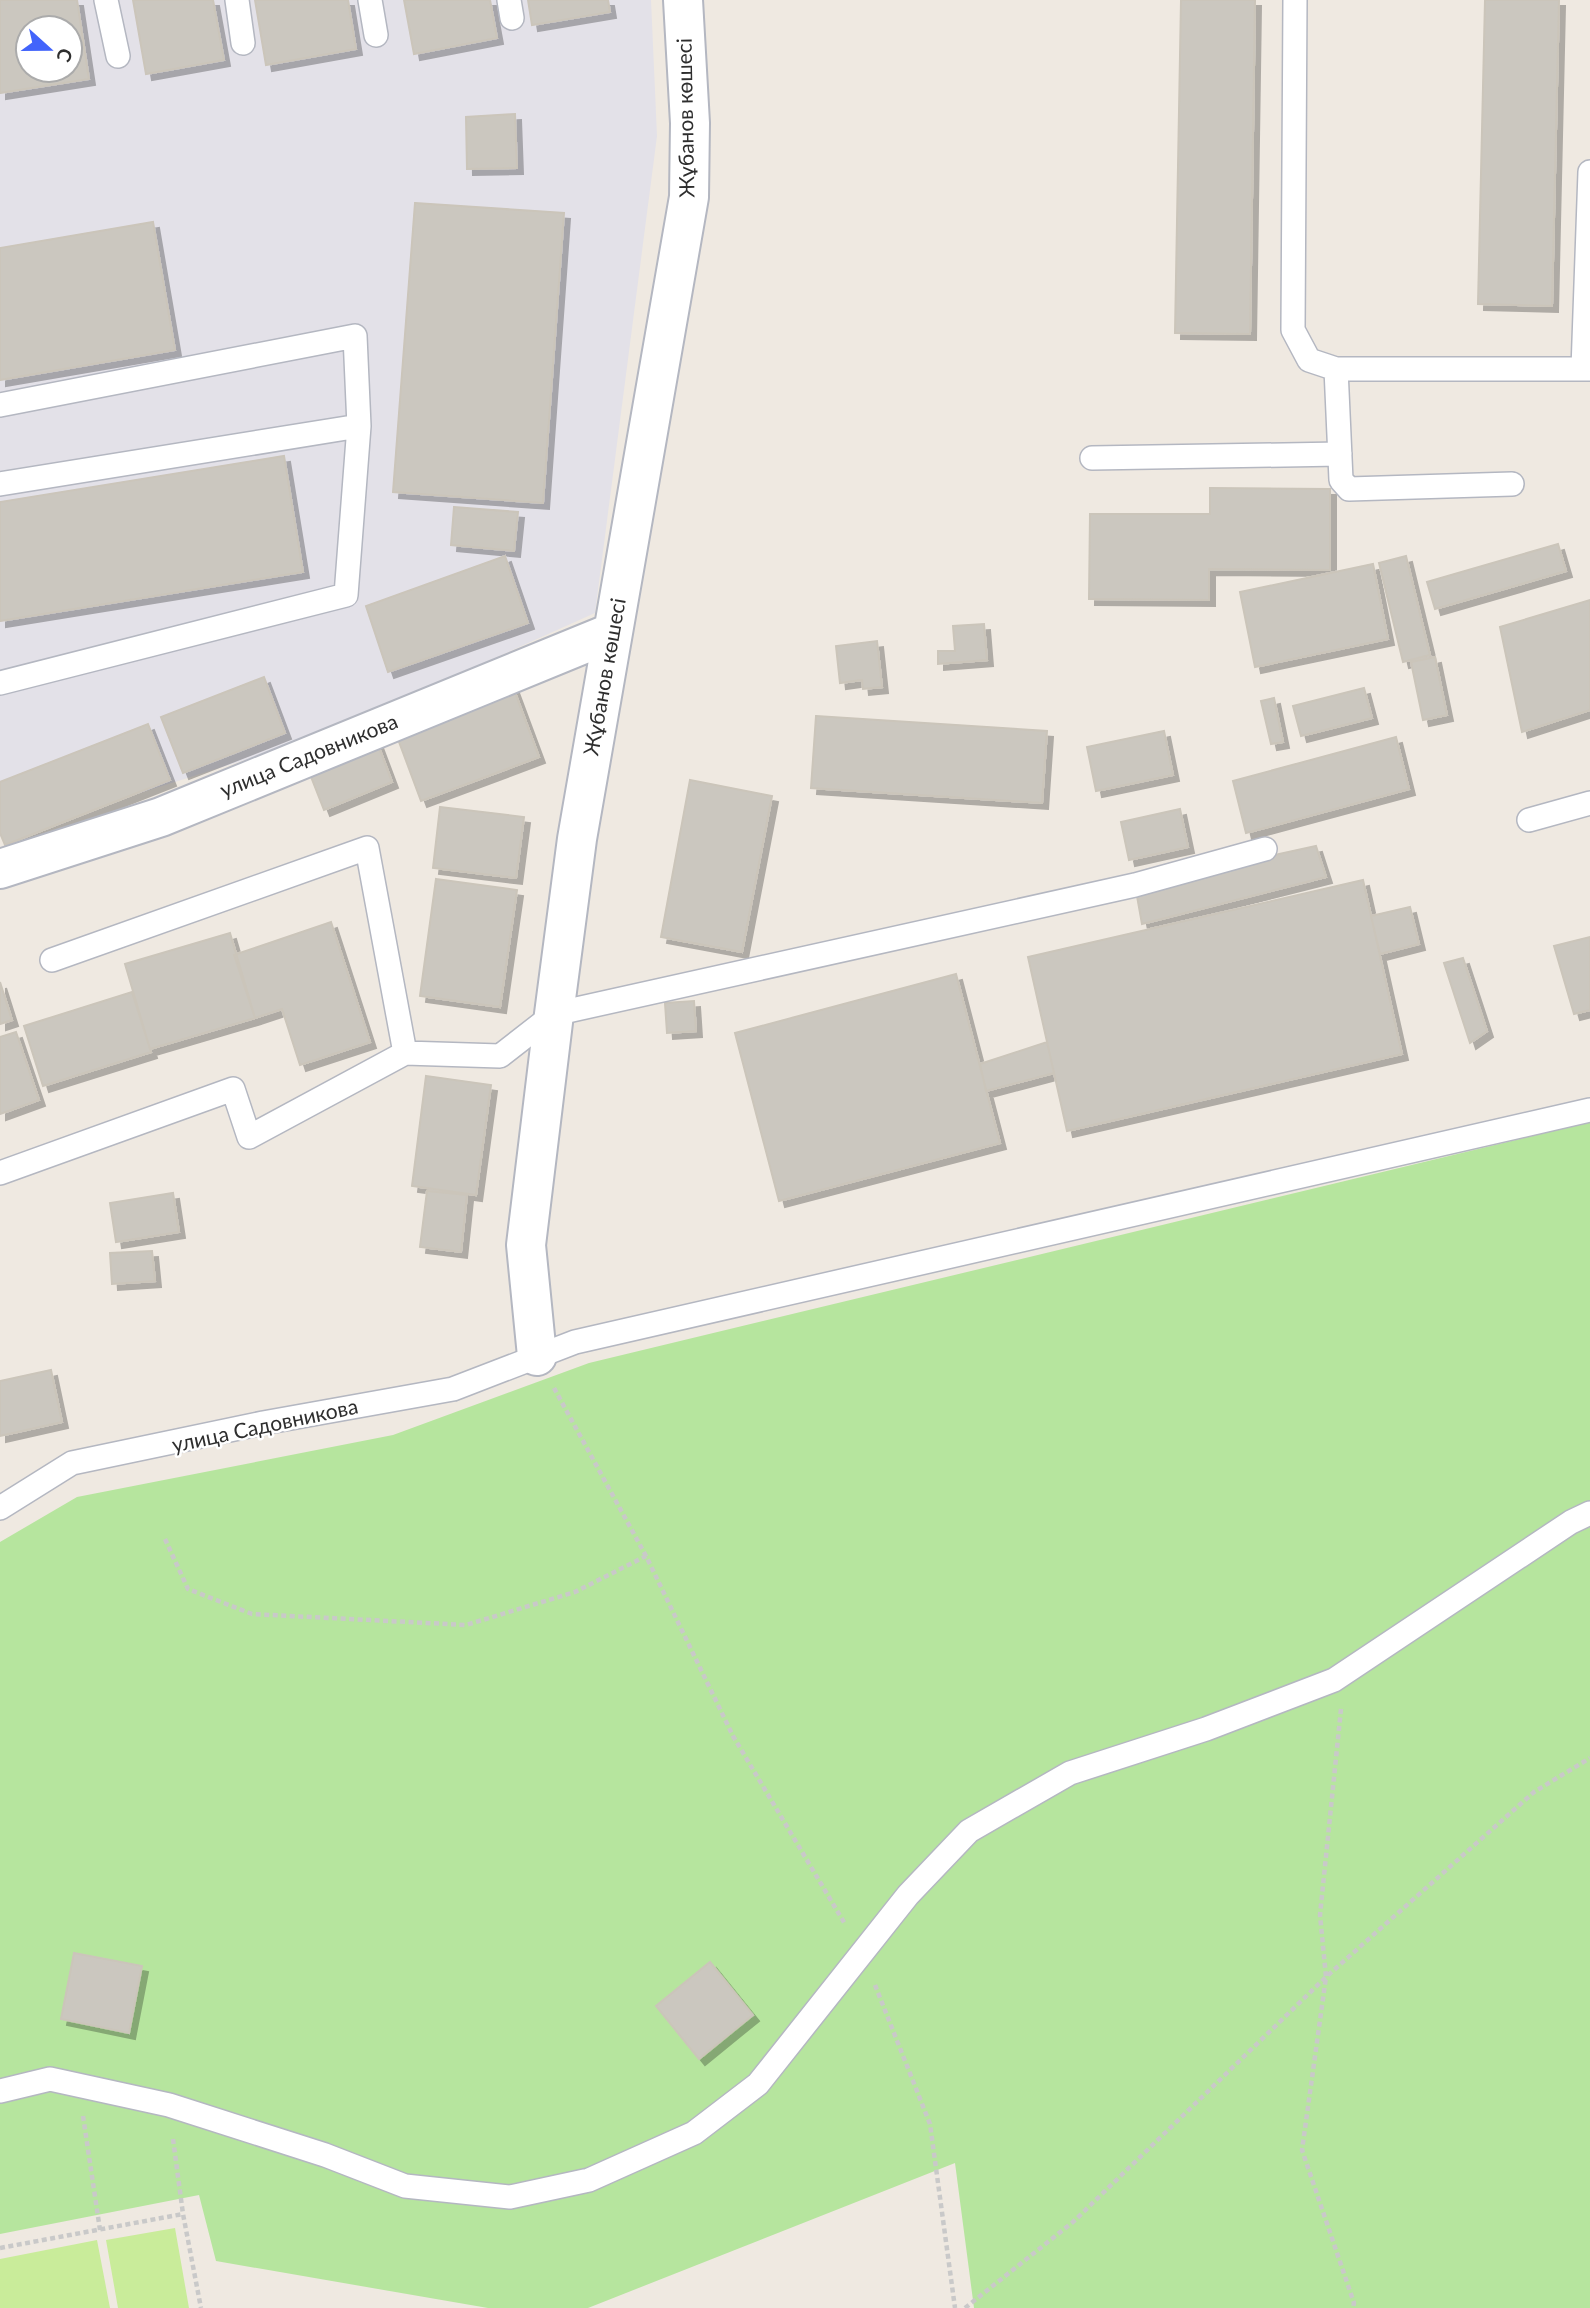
<svg xmlns="http://www.w3.org/2000/svg" width="1590" height="2308" font-family="Lato,sans-serif">
  <style>
    .industrial { fill: #e3e1e8; fill-rule: evenodd }
    .green { fill: #b6e59e }
    .pitch { fill: #c9ec9a }
    .building { fill: #cbc7bf; stroke: #cbc5ba; stroke-width: 2; fill-rule: evenodd; filter: url(#shadow) }
    .lines { fill: none; stroke-linecap: round; stroke-linejoin: round }
    .lane-casing { stroke: #b4b7c1; stroke-width: 26 }
    .street-casing { stroke: #b4b7c1; stroke-width: 42 }
    .path { stroke: #c9c9c9; stroke-width: 4.5; stroke-dasharray: 5 3.5; stroke-linecap: butt }
    .lane { stroke: #fff; stroke-width: 23 }
    .street { stroke: #fff; stroke-width: 38 }
    .labels { text-anchor: middle; stroke-width: 5; stroke-linejoin: round; paint-order: stroke }
    .street-label { font-size: 21px; fill: #2e2e2e; stroke: #fff }
  </style>
  <defs>
    <filter id="shadow"><feDropShadow dx="6" dy="6" stdDeviation="0" flood-color="#0004"/></filter>
  </defs>
  <rect width="100%" height="100%" fill="#efe9e1"/>
  <!-- industrial -->
  <path class="industrial" d="M 0,0 L 651,0 L 657,136 L 595,613 L 321,736 L 0,837 ZM 28,28 L 70,28 L 70,70 L 28,70 Z"/>
  <!-- green -->
  <path class="green" d="M 1590,1122 L 1590,2308 L 974,2308 L 955,2163 L 588,2308 L 488,2308 L 216,2261 L 199,2195 L 0,2234 L 0,1542 L 77,1497 L 393,1435 L 589,1363 Z"/>
  <!-- pitch -->
  <path class="pitch" d="M 175,2228 L 189,2308 L 118,2308 L 106,2240 Z
    M 97,2240 L 110,2308 L 0,2308 L 0,2259 Z"/>
  <!-- building -->
  <path class="building" d="M 0,0 L 77,0 L 89,79 L 0,93 ZM 28,28 L 70,28 L 70,70 L 28,70 Z
    M 133,0 L 213,0 L 224,60 L 146,74 Z
    M 255,0 L 348,0 L 356,49 L 266,65 Z
    M 404,0 L 490,0 L 497,38 L 414,54 Z
    M 528,0 L 608,0 L 610,12 L 532,25 Z
    M 1181,0 L 1255,0 L 1250,334 L 1175,333 Z
    M 1485,0 L 1559,0 L 1552,306 L 1478,304 Z
    M 515,114 L 517,168 L 467,169 L 466,117 Z
    M 415,203 L 564,213 L 543,503 L 393,492 Z
    M 153,222 L 175,350 L 0,380 L 0,248 Z
    M 284,456 L 303,572 L 0,621 L 0,502 Z
    M 1210,488 L 1330,489 L 1330,570 L 1209,569 L 1209,600 L 1089,599 L 1090,514 L 1210,514 Z
    M 454,507 L 518,512 L 514,551 L 451,545 Z
    M 1558,544 L 1566,571 L 1435,609 L 1427,582 Z
    M 505,556 L 528,623 L 388,672 L 366,606 Z
    M 1406,556 L 1430,655 L 1403,662 L 1379,563 Z
    M 1373,564 L 1388,639 L 1255,667 L 1240,592 Z
    M 1590,600 L 1590,710 L 1522,732 L 1500,627 Z
    M 984,624 L 987,660 L 938,664 L 938,651 L 955,651 L 953,626 Z
    M 877,641 L 882,687 L 863,689 L 862,680 L 840,683 L 836,646 Z
    M 1435,657 L 1447,715 L 1423,720 L 1411,662 Z
    M 264,677 L 285,733 L 183,773 L 161,717 Z
    M 513,687 L 539,757 L 421,801 L 395,731 Z
    M 1364,688 L 1372,718 L 1301,736 L 1293,706 Z
    M 1274,698 L 1283,742 L 1271,744 L 1261,701 Z
    M 816,716 L 1047,731 L 1042,803 L 811,788 Z
    M 148,724 L 170,780 L 5,845 L 0,833 L 0,782 Z
    M 1164,731 L 1173,775 L 1096,791 L 1087,747 Z
    M 1396,737 L 1409,789 L 1246,833 L 1233,781 Z
    M 377,742 L 392,782 L 324,810 L 308,769 Z
    M 690,780 L 772,796 L 742,952 L 661,937 Z
    M 440,807 L 524,817 L 516,878 L 433,868 Z
    M 1180,809 L 1188,847 L 1129,860 L 1121,822 Z
    M 1316,846 L 1326,877 L 1142,924 L 1135,885 Z
    M 436,879 L 517,890 L 500,1007 L 420,996 Z
    M 1363,880 L 1402,1054 L 1067,1131 L 1028,957 Z
    M 1410,907 L 1419,944 L 1380,954 L 1371,916 Z
    M 331,922 L 370,1042 L 300,1065 L 282,1009 L 255,1018 L 234,955 Z
    M 230,933 L 255,1018 L 150,1049 L 125,964 Z
    M 1590,937 L 1590,1010 L 1574,1014 L 1554,946 Z
    M 1463,958 L 1487,1031 L 1470,1043 L 1444,963 Z
    M 956,974 L 1000,1143 L 779,1201 L 735,1033 Z
    M 0,982 L 12,1020 L 0,1024 Z
    M 132,992 L 151,1052 L 43,1086 L 24,1026 Z
    M 694,1001 L 696,1031 L 667,1033 L 665,1003 Z
    M 16,1032 L 39,1100 L 0,1114 L 0,1037 Z
    M 1047,1042 L 1054,1073 L 986,1091 L 980,1064 Z
    M 426,1076 L 491,1085 L 476,1195 L 412,1186 Z
    M 427,1191 L 467,1195 L 461,1252 L 420,1247 Z
    M 173,1193 L 179,1232 L 116,1242 L 110,1203 Z
    M 152,1251 L 155,1281 L 112,1284 L 110,1253 Z
    M 51,1370 L 62,1422 L 0,1436 L 0,1381 Z
    M 74,1953 L 142,1966 L 129,2033 L 61,2019 Z
    M 710,1962 L 753,2015 L 699,2059 L 656,2006 Z"/>
  <g class="lines">
    <!-- lane casing -->
    <g class="lane-casing">
      <path id="lane" d="M 106,0 L 118,56
        M 237,0 L 243,43
        M 370,0 L 376,35
        M 509,0 L 512,18
        M 1295,0 L 1293,330 L 1309,360 L 1336,369 L 1590,369
        M 1336,369 L 1341,480 L 1349,489 L 1512,484
        M 1583,369 L 1590,172
        M 0,405 L 355,336 L 359,426 L 346,595 L 0,683
        M 1092,458 L 1340,454
        M 0,484 L 359,426
        M 1529,820 L 1590,803
        M 52,960 L 367,848 L 405,1053 L 500,1056 L 554,1014 L 1135,885 L 1265,849
        M 0,1173 L 233,1089 L 249,1137 L 405,1053
        M 0,1508 L 72,1463 L 263,1423 L 453,1389 L 575,1342 L 1590,1110
        M 0,2091 L 50,2079 L 169,2105 L 325,2155 L 405,2186 L 510,2197 L 589,2180 L 694,2133 L 758,2084 L 908,1895 L 969,1831 L 1070,1773 L 1206,1729 L 1334,1680 L 1571,1522 L 1590,1513"/>
    </g>
    <!-- street casing -->
    <g class="street-casing">
      <path id="street" d="M 0,869 L 161,817 L 613,632
        M 537,1356 L 526,1245 L 554,1014 L 577,839 L 689,197 L 690,123 L 683,0"/>
    </g>
    <!-- path -->
    <path class="path" d="M 554,1388 L 646,1556 L 733,1736 L 845,1924
      M 165,1539 L 188,1589 L 252,1614 L 466,1625 L 575,1592 L 646,1556
      M 1341,1709 L 1320,1915 L 1326,1977 L 1302,2150 L 1354,2303 L 1353,2308
      M 875,1985 L 930,2124 L 955,2308
      M 83,2116 L 100,2230
      M 173,2139 L 183,2214
      M 0,2248 L 183,2214 L 201,2308
      M 965,2308 L 1073,2222 L 1326,1977 L 1534,1792 L 1590,1758"/>
    <!-- lane -->
    <use href="#lane" class="lane"/>
    <!-- street -->
    <use href="#street" class="street"/>
  </g>
  <g class="labels">
    <!-- street labels -->
    <g class="street-label">
      <text transform="translate(686 118) rotate(-91)" y="7">Жұбанов көшесі</text>
      <text transform="translate(605 677) rotate(-80)" y="7">Жұбанов көшесі</text>
      <text transform="translate(309 756) rotate(-22)" y="7">улица Садовникова</text>
      <text transform="translate(265 1426) rotate(-12)" y="7">улица Садовникова</text>
    </g>
  </g>
  <!-- north arrow -->
  <g transform="translate(49 49) rotate(111)"><circle r="33" fill="#ffffff" stroke="#ababab" stroke-width="2"/>
  <path d="M0-5L12 26L0 18L-12 26Z" fill="#4264fb"/>
  <text y="-10" font-size="19" font-weight="bold" text-anchor="middle" fill="#2e2e2e">С</text>
  </g>
</svg>
